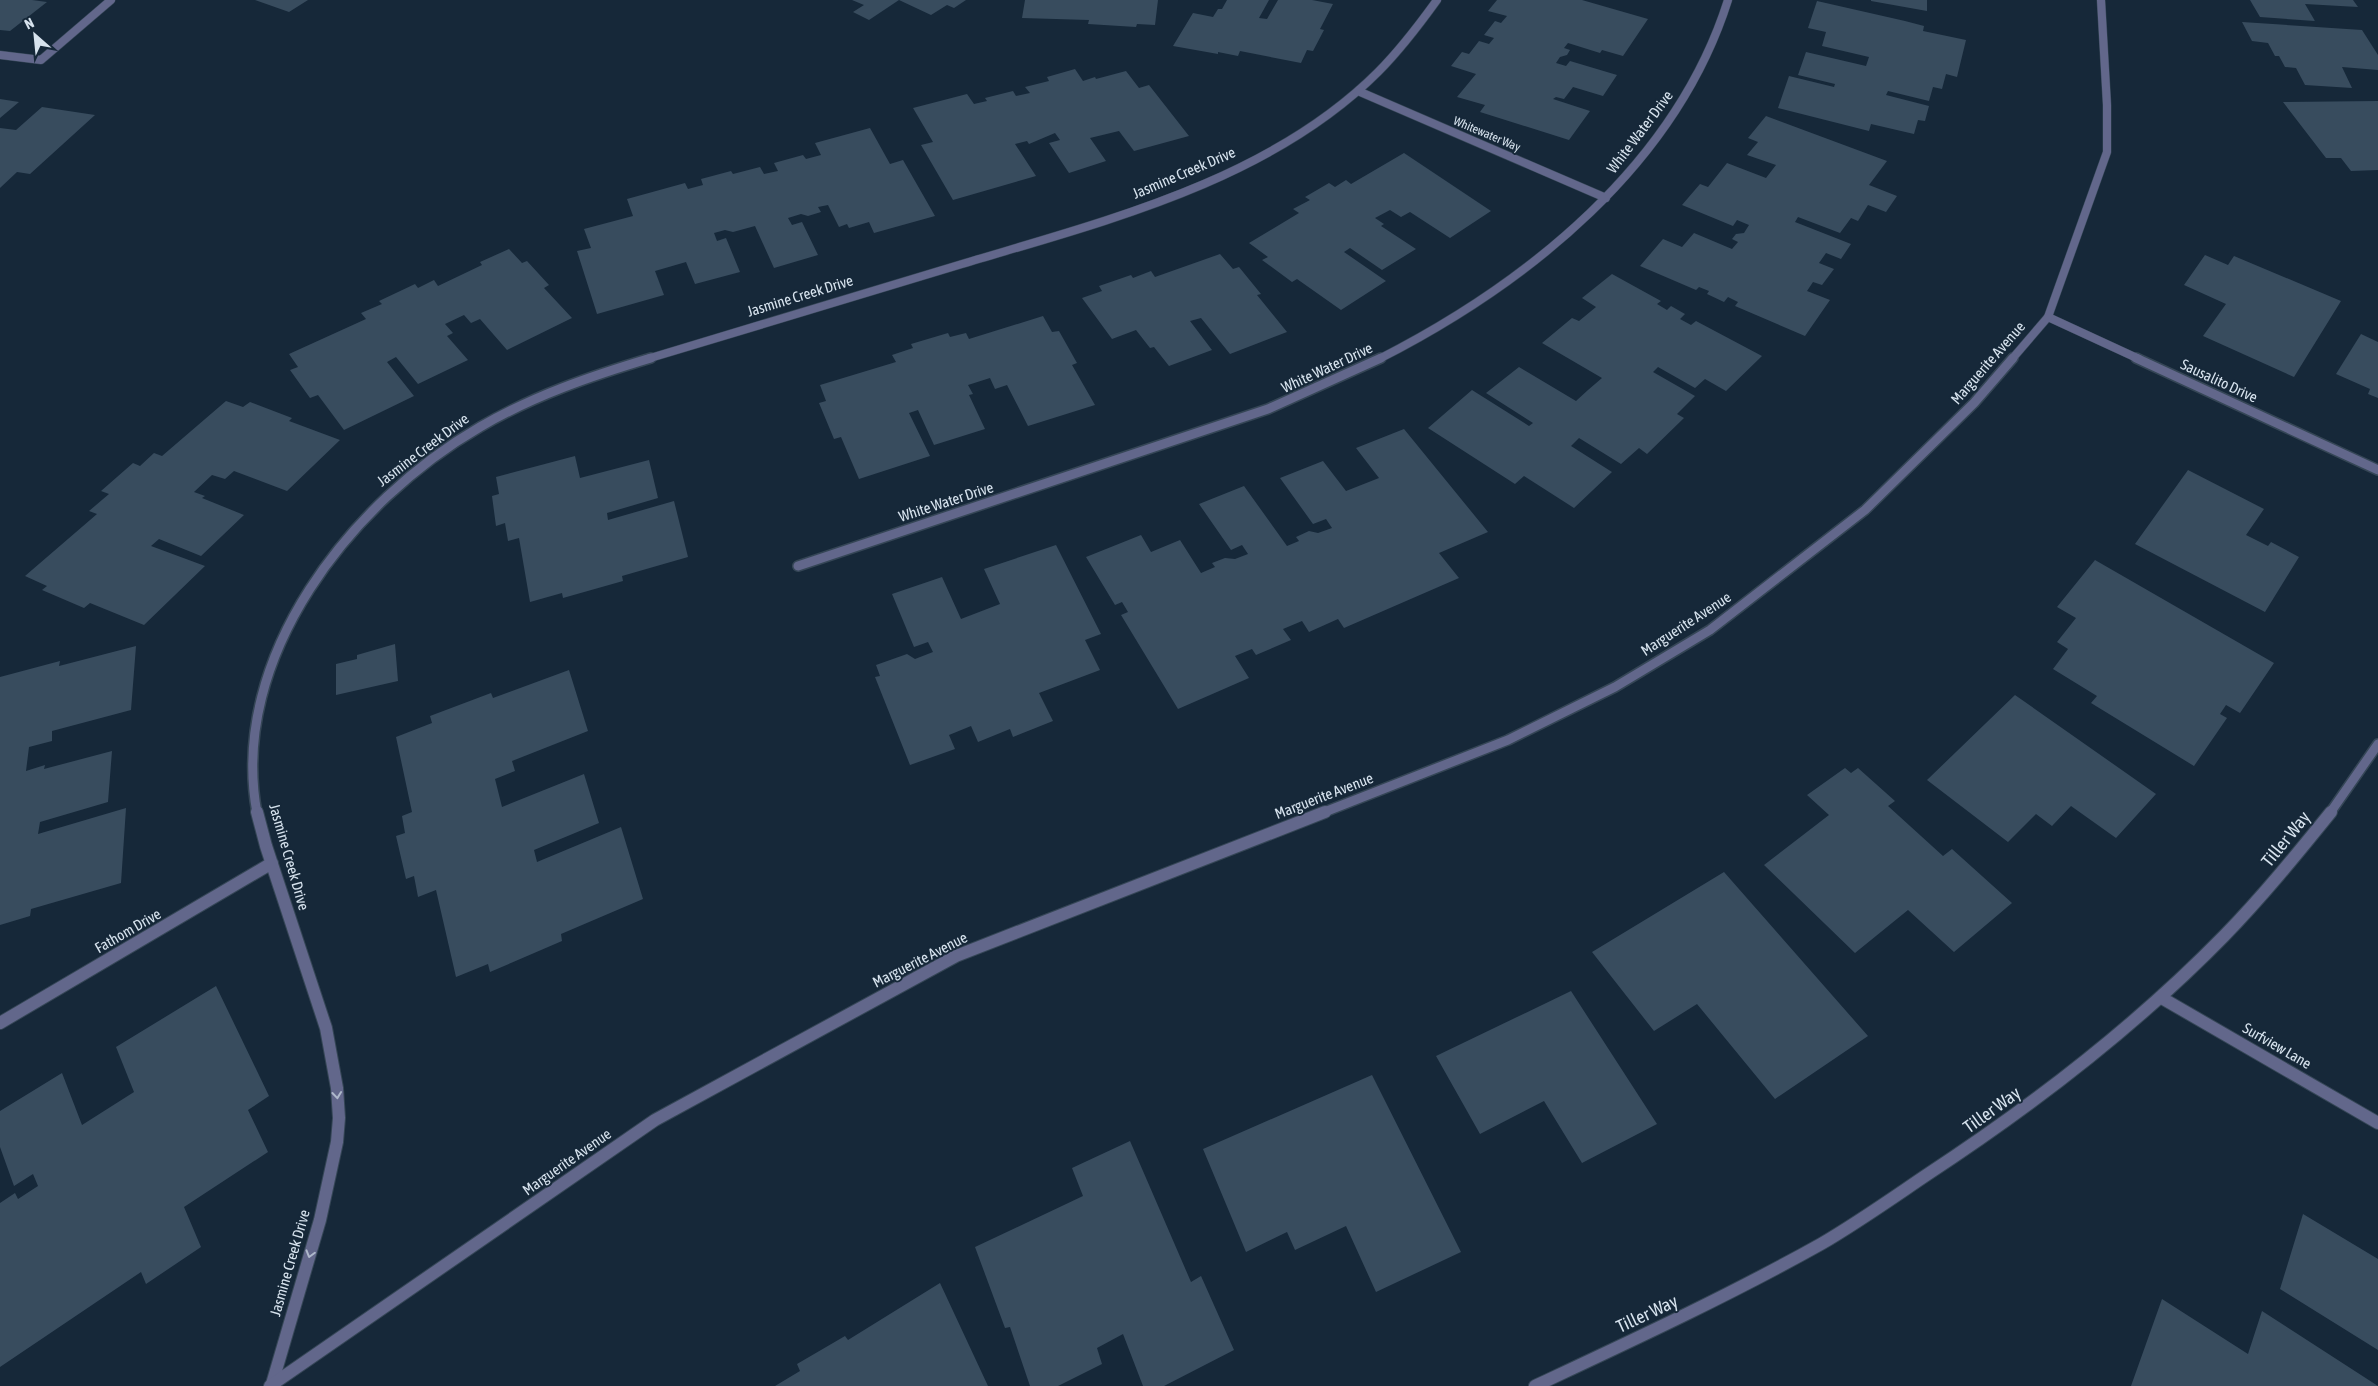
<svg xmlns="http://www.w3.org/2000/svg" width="2378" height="1386" font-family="'Asap Condensed',sans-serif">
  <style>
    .building { fill: #384c5e }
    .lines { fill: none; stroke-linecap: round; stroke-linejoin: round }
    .minor-far2-casing { stroke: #354656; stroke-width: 9 }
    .minor-far1-casing { stroke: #354656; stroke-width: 12 }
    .minor-casing { stroke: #354656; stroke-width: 14 }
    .tertiary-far2-casing { stroke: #354656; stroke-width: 9 }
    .tertiary-far1-casing { stroke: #354656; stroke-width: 12 }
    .tertiary-casing { stroke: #354656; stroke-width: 14 }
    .minor-far2 { stroke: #62678b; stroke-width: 8 }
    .minor-far1 { stroke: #62678b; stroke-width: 9 }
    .minor { stroke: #62678b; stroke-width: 12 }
    .tertiary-far2 { stroke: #62678b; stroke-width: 8 }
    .tertiary-far1 { stroke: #62678b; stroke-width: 9 }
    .tertiary { stroke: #62678b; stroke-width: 12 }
    .oneway { stroke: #aeb8cb }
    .labels { text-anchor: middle; stroke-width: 4; stroke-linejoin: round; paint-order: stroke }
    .far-street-label { font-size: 12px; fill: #d7e3ee; stroke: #162839 }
    .street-label { font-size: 15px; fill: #d7e3ee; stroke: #162839 }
    .near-street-label { font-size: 18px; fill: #d7e3ee; stroke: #162839 }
  </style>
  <rect width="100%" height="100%" fill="#162839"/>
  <!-- building -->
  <path class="building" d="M 0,0 L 32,0 L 47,2 L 10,31 L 0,30 Z
    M 255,0 L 308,0 L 289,12 Z
    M 852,0 L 966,0 L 954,8 L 947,5 L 931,15 L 899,0 L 869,20 L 853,12 L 864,5 Z
    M 1025,0 L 1158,0 L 1155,25 L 1137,24 L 1136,27 L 1088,24 L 1089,20 L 1022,18 Z
    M 1227,0 L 1269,0 L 1259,18 L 1267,19 L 1278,0 L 1312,0 L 1333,4 L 1320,29 L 1324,30 L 1313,51 L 1307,50 L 1301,63 L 1240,51 L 1238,56 L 1218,52 L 1218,54 L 1173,46 L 1193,13 L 1213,17 L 1218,9 L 1222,9 Z
    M 1497,0 L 1582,0 L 1648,19 L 1623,56 L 1602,50 L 1600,53 L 1568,43 L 1564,48 L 1570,50 L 1567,55 L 1560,57 L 1556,63 L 1566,66 L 1570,61 L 1617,75 L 1603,96 L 1573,87 L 1564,99 L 1556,97 L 1553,99 L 1590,111 L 1569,140 L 1480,112 L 1485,105 L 1457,97 L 1476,74 L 1451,66 L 1462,52 L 1469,54 L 1479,41 L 1489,44 L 1494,38 L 1484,35 L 1495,21 L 1501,23 L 1507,16 L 1488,11 Z
    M 1871,0 L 1927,0 L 1927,11 L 1871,1 Z
    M 2250,0 L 2353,0 L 2358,7 L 2305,4 L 2315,21 L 2260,17 Z
    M 1817,1 L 1905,21 L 1924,26 L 1923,31 L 1966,40 L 1957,77 L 1946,74 L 1942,89 L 1933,87 L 1929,101 L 1888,91 L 1886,95 L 1929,106 L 1925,121 L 1918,120 L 1914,134 L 1871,124 L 1869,131 L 1778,108 L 1789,76 L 1834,87 L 1835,84 L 1798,75 L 1806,52 L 1866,66 L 1869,57 L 1822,46 L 1826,32 L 1808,28 Z
    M 2242,22 L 2362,30 L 2378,55 L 2378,70 L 2342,67 L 2352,88 L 2305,85 L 2296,68 L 2285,67 L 2279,56 L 2275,56 L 2268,43 L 2252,41 Z
    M 1075,69 L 1083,81 L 1095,77 L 1096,79 L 1126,71 L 1139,88 L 1149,85 L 1189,136 L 1134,151 L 1119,131 L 1090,138 L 1106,161 L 1069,173 L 1049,143 L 1060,140 L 1055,133 L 1029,144 L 1027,141 L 1015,144 L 1036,176 L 953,200 L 921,145 L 933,142 L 913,108 L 967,94 L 974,104 L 987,101 L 985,98 L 1013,91 L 1016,96 L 1030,93 L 1025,87 L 1049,81 L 1047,77 Z
    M 0,99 L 19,102 L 0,118 Z
    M 2378,101 L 2378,170 L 2351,171 L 2341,158 L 2326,158 L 2283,102 Z
    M 42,107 L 95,115 L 30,174 L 17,172 L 0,188 L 0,128 L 16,130 Z
    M 1766,116 L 1887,161 L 1869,185 L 1897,196 L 1886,212 L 1868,205 L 1858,221 L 1851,218 L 1840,233 L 1798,217 L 1795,222 L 1851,244 L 1841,259 L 1826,253 L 1819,263 L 1834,269 L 1822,285 L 1813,282 L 1807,291 L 1830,300 L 1805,336 L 1735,306 L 1738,302 L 1728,297 L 1724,302 L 1707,294 L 1709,291 L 1699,287 L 1696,290 L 1640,266 L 1663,239 L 1682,247 L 1694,233 L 1732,249 L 1738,242 L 1732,239 L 1736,234 L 1744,233 L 1749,225 L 1737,220 L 1733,226 L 1682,205 L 1700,184 L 1708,187 L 1727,163 L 1766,178 L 1776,165 L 1747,155 L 1758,142 L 1748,138 Z
    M 870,128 L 890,164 L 903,160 L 935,216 L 874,233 L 869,222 L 849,228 L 847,224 L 839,227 L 828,205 L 818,207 L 821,212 L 808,216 L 801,214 L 788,218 L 792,225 L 802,222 L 818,255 L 774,268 L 755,226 L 733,232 L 725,230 L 714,233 L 717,241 L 726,238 L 740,272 L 695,284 L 686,262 L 655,271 L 664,295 L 597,314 L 577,251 L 591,248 L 584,229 L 633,216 L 627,199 L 685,183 L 688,189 L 703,185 L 701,179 L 731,171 L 733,174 L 760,167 L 764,174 L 778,171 L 774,163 L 803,155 L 806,159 L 821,155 L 815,143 Z
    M 1404,153 L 1491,211 L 1450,238 L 1410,212 L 1401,217 L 1390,210 L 1375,218 L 1384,224 L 1381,226 L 1416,249 L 1382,270 L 1350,248 L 1344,252 L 1386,281 L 1341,310 L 1297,279 L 1292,282 L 1262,260 L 1268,257 L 1249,243 L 1299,213 L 1293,209 L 1310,200 L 1305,197 L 1329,183 L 1335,187 L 1346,180 L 1351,184 Z
    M 509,249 L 522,263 L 527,261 L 549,285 L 544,288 L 572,318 L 507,350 L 480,319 L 471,323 L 464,315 L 445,324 L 453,333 L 447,336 L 468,360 L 418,384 L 396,357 L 387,362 L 414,396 L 344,430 L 318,395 L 310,398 L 290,370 L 298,367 L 289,354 L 366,319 L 361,313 L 382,304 L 379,301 L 415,284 L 418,288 L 434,280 L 438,286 L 482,265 L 480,262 Z
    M 1220,254 L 1233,269 L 1239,267 L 1261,294 L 1257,295 L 1287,332 L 1230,354 L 1201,318 L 1190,321 L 1212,350 L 1169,366 L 1154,347 L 1150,348 L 1136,330 L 1112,339 L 1082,298 L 1102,291 L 1099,286 L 1131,275 L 1133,278 L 1151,271 L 1155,277 Z
    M 2205,255 L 2228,265 L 2234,256 L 2341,301 L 2294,377 L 2203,336 L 2226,304 L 2184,285 Z
    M 1612,274 L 1661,301 L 1657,304 L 1667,310 L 1671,306 L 1685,314 L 1680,319 L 1691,325 L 1696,321 L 1762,356 L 1726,391 L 1705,379 L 1695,388 L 1658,367 L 1653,372 L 1695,396 L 1677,414 L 1684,418 L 1647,454 L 1639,448 L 1621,464 L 1579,438 L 1571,446 L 1612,472 L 1574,508 L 1524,476 L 1515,484 L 1428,428 L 1472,390 L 1529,426 L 1533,423 L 1486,393 L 1519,367 L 1576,401 L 1588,390 L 1602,378 L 1542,343 L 1572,318 L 1579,321 L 1596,307 L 1582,298 Z
    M 1043,316 L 1052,332 L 1059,331 L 1077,363 L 1072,365 L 1095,405 L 1028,426 L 1007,385 L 995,389 L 990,378 L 968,385 L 973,394 L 969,395 L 985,429 L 934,445 L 918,410 L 909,413 L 930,456 L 859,479 L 841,437 L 834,439 L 819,403 L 826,401 L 820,385 L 896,362 L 892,355 L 913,348 L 911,344 L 948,333 L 950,337 L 966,333 L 969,339 Z
    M 2361,334 L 2378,342 L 2378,398 L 2368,394 L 2370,389 L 2336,374 Z
    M 226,401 L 243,407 L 250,402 L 292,418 L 289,421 L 340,440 L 287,491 L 234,471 L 225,479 L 212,475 L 194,492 L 205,496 L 202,498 L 244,515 L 201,556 L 159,539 L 151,546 L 205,566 L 144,625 L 90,603 L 84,608 L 42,590 L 47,586 L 25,576 L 97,514 L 89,511 L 109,494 L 101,491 L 133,463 L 140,466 L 154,453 L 162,456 Z
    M 1404,429 L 1488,532 L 1439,553 L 1459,578 L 1344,628 L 1338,619 L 1309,632 L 1302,621 L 1283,629 L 1291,640 L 1256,655 L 1252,649 L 1235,656 L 1249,678 L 1178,709 L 1121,615 L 1128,612 L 1122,602 L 1115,605 L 1086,557 L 1141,535 L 1151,552 L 1180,540 L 1201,573 L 1215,567 L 1212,563 L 1225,558 L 1235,559 L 1248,554 L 1242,545 L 1231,550 L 1199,504 L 1244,486 L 1287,546 L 1299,541 L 1296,537 L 1309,531 L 1318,533 L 1332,528 L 1326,519 L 1313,524 L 1280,478 L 1323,461 L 1346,491 L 1379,478 L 1356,448 Z
    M 575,456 L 580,478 L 649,460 L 658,498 L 607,513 L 608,520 L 674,501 L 688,557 L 622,576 L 623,581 L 563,598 L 562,593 L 530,602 L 519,538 L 508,541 L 505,523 L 496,526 L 492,496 L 499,494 L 496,477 Z
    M 2188,470 L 2264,509 L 2246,535 L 2268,546 L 2271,542 L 2299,557 L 2265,612 L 2135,544 Z
    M 1056,545 L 1101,634 L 1085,640 L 1100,670 L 1039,693 L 1053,721 L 1013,737 L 1010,729 L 978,742 L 971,726 L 949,735 L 955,749 L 910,765 L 875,677 L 880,676 L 876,665 L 907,654 L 915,659 L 933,652 L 928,642 L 914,647 L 892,594 L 942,577 L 961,619 L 1000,604 L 984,569 Z
    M 2095,560 L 2274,663 L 2240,713 L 2226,705 L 2220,714 L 2227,718 L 2194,766 L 2091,703 L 2097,696 L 2053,669 L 2068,649 L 2057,642 L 2076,618 L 2057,607 Z
    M 395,644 L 398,681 L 336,695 L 336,664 L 357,659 L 357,655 Z
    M 136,646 L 131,710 L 52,731 L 52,741 L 29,747 L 26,771 L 45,765 L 44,769 L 112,751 L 108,802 L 40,822 L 38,834 L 126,808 L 121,883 L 31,909 L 30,916 L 0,925 L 0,677 L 60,661 L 59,666 Z
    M 569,670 L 588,731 L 512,761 L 515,771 L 495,779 L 502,807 L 584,774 L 599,823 L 534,850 L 537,862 L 621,827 L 643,899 L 561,934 L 562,941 L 490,972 L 488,964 L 456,977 L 436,890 L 418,897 L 414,876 L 406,879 L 396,836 L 405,833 L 402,816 L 412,812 L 396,737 L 432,723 L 430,716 L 491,693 L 493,698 Z
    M 2015,695 L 2156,794 L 2116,838 L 2071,806 L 2052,826 L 2036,814 L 2008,842 L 1927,780 Z
    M 1845,768 L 1851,773 L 1858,768 L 1895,801 L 1888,806 L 1943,856 L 1952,849 L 2012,903 L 1954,952 L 1908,910 L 1855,953 L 1764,865 L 1829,815 L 1807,795 Z
    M 1724,872 L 1868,1036 L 1775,1099 L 1697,1004 L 1654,1031 L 1592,952 Z
    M 216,986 L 269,1096 L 248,1110 L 268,1152 L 184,1207 L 201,1247 L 146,1284 L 141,1272 L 0,1367 L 0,1203 L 15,1193 L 18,1199 L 38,1186 L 33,1174 L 14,1186 L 0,1147 L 0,1111 L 62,1073 L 82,1125 L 134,1092 L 116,1047 Z
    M 1571,991 L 1657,1124 L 1582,1163 L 1544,1101 L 1480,1134 L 1436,1056 Z
    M 1372,1075 L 1461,1252 L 1376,1292 L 1346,1226 L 1295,1250 L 1287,1232 L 1246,1252 L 1203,1149 Z
    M 1130,1141 L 1191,1282 L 1201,1276 L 1234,1350 L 1164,1386 L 1143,1386 L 1123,1334 L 1097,1348 L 1102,1364 L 1058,1386 L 1030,1386 L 1010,1327 L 1005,1328 L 975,1247 L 1083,1196 L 1072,1168 Z
    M 2303,1214 L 2378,1259 L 2378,1350 L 2280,1289 Z
    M 940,1283 L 988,1386 L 775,1386 L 800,1371 L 797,1364 L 845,1336 L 848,1340 Z
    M 2162,1299 L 2248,1354 L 2262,1311 L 2378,1386 L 2131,1386 Z"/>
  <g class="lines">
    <!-- minor-far2 casing -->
    <g class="minor-far2-casing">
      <path id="minor-far2" d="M 0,55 L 41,60 L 111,0
        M 1358,91 L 1606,198
        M 2048,317 L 2139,359
        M 647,359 C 752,328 857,296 962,264 C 1105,221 1269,181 1378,72 C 1400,50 1419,25 1437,0
        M 1379,359 C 1528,283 1676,165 1728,0"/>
    </g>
    <!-- minor-far1 casing -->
    <g class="minor-far1-casing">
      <path id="minor-far1" d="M 2136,358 L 2378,470
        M 798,566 L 1268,409 L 1381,358
        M 257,813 C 228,657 352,501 480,427 C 533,396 591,376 651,358
        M 2330,813 L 2378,744"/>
    </g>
    <!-- minor casing -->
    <g class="minor-casing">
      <path id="minor" d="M 257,812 L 266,846 L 326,1028 L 337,1088 L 339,1118 L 337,1142 L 320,1220 L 272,1384
        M 2160,997 L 2378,1123
        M 0,1023 L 272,863
        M 1535,1386 C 1631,1341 1728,1296 1821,1244 C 1857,1223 1891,1199 1925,1176 C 2032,1106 2134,1028 2224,936 C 2262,897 2297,854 2331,812"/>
    </g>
    <!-- tertiary-far2 casing -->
    <g class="tertiary-far2-casing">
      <path id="tertiary-far2" d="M 2012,359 L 2048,317 L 2107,152 L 2107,105 L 2101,0"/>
    </g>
    <!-- tertiary-far1 casing -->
    <g class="tertiary-far1-casing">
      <path id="tertiary-far1" d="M 1322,813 L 1508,740 L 1615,687 L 1710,630 L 1865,510 L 1974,403 L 2013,358"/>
    </g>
    <!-- tertiary casing -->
    <g class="tertiary-casing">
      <path id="tertiary" d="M 270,1386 L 655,1120 L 956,956 L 1325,812"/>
    </g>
    <!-- minor-far2 -->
    <use href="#minor-far2" class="minor-far2"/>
    <!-- minor-far1 -->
    <use href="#minor-far1" class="minor-far1"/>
    <!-- minor -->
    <use href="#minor" class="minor"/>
    <!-- tertiary-far2 -->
    <use href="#tertiary-far2" class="tertiary-far2"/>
    <!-- tertiary-far1 -->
    <use href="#tertiary-far1" class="tertiary-far1"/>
    <!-- tertiary -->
    <use href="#tertiary" class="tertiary"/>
  </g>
  <!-- one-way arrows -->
  <defs><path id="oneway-chevron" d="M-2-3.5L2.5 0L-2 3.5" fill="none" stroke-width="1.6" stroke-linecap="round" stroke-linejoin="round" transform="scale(1.25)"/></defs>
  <g class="oneway">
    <use href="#oneway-chevron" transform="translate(337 1095) rotate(84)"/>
    <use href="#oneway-chevron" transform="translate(310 1254) rotate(106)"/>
  </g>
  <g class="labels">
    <!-- far-street labels -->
    <g class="far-street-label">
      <text transform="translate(1487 134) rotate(23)" y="4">Whitewater Way</text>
    </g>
    <!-- street labels -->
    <g class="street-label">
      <text transform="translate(1640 132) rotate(-53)" y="5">White Water Drive</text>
      <text transform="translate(1184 173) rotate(-23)" y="5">Jasmine Creek Drive</text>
      <text transform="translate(800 296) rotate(-17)" y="5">Jasmine Creek Drive</text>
      <text transform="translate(1988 363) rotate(-49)" y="5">Marguerite Avenue</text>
      <text transform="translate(1327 368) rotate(-25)" y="5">White Water Drive</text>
      <text transform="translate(2219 381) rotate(25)" y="5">Sausalito Drive</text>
      <text transform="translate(423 450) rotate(-37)" y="5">Jasmine Creek Drive</text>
      <text transform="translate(946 502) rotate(-18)" y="5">White Water Drive</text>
      <text transform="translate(1686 624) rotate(-33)" y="5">Marguerite Avenue</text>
      <text transform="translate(1324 796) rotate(-21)" y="5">Marguerite Avenue</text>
      <text transform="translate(289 857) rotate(74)" y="5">Jasmine Creek Drive</text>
      <text transform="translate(128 931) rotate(-30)" y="5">Fathom Drive</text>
      <text transform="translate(920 960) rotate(-27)" y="5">Marguerite Avenue</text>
      <text transform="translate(2277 1046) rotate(30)" y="5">Surfview Lane</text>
      <text transform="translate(567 1162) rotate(-35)" y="5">Marguerite Avenue</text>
      <text transform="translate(290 1263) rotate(-74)" y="5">Jasmine Creek Drive</text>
    </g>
    <!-- near-street labels -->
    <g class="near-street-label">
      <text transform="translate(2286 839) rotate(-51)" y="6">Tiller Way</text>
      <text transform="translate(1992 1110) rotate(-36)" y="6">Tiller Way</text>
      <text transform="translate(1647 1314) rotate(-25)" y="6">Tiller Way</text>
    </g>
  </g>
  <!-- north arrow -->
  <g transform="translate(35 35) rotate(333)" stroke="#162839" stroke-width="4" paint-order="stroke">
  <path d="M0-4L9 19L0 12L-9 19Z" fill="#d7e3ee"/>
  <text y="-8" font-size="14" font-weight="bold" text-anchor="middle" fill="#d7e3ee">N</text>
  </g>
</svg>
